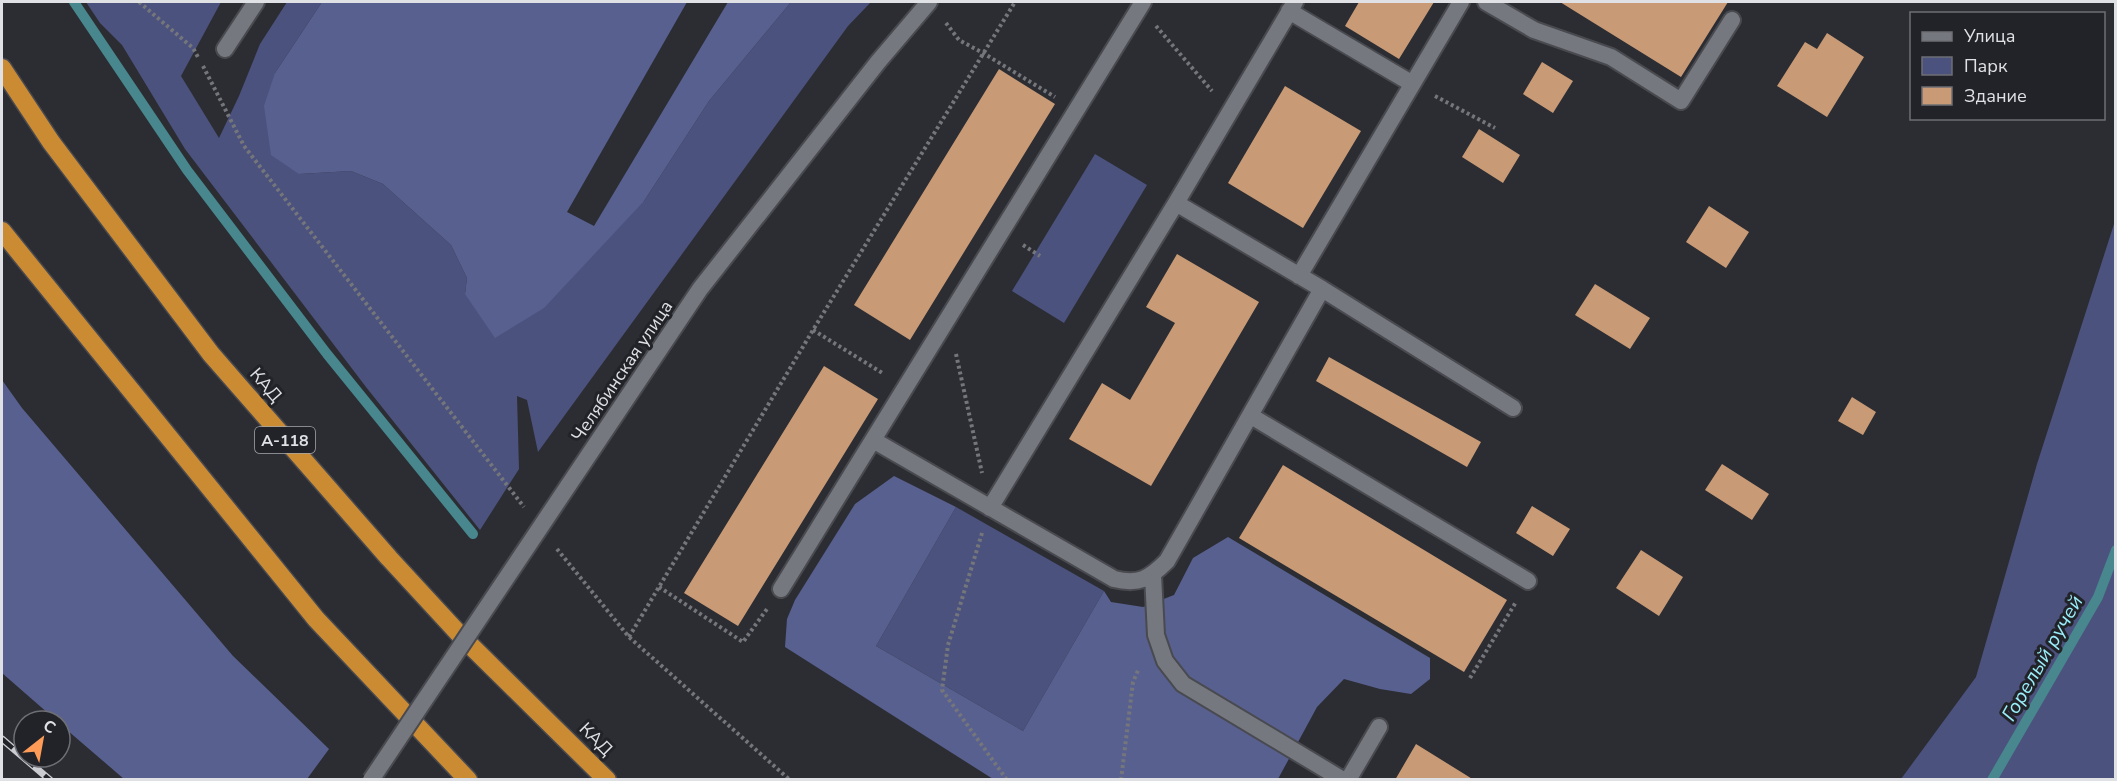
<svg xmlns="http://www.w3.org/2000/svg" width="2117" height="781" font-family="'Nunito Sans',sans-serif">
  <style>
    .green { fill: #4b527d }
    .forest { fill: #58608f }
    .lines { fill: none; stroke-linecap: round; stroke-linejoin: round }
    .stream { stroke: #48878e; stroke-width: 10 }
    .building { fill: #c89a75 }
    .service-casing { stroke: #494a50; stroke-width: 20 }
    .tertiary-casing { stroke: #494a50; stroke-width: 20 }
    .motorway-casing { stroke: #494a50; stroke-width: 21 }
    .path { stroke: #75767b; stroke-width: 4; stroke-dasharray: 3 3; stroke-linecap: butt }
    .service { stroke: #76787f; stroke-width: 16 }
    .tertiary { stroke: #76787f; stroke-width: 16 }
    .motorway { stroke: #cb8b33; stroke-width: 18 }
    .rail-casing { stroke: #cbccd1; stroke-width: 7 }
    .rail { stroke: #222329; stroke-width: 4.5; stroke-dasharray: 14; stroke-linecap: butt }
    .tertiary-bridge-casing { stroke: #494a50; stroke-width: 20; stroke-linecap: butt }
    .tertiary-bridge { stroke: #76787f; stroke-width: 16 }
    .labels { text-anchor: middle; stroke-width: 6; stroke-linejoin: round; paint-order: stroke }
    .shield { fill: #222329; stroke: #a7a8ad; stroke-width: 1.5 }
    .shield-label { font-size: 16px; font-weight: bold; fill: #e0e1e5 }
    .street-label { font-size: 18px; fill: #e0e1e5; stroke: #222329 }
    .water-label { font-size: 20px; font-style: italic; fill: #99eef9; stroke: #222329 }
  </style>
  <rect width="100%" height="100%" fill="#2c2d33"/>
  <!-- green -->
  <path class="green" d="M 86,2 L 221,2 L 181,76 L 219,138 L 239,96 L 260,44 L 287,2 L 322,2 L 275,73 L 299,174 L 351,171 L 383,184 L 451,245 L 467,278 L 465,294 L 644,201 L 709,101 L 791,2 L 871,2 L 848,26 L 538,452 L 527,400 L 517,396 L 519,469 L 480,530 L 366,387 L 185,149 L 122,45 L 100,23 Z
    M 1095,154 L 1147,185 L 1064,323 L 1012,291 Z
    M 2115,221 L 2115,779 L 1901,779 L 1976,677 L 2037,464 Z
    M 956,507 L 1104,591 L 1023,731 L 876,646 Z"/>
  <!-- forest -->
  <path class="forest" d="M 322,2 L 687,2 L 567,212 L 594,226 L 728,2 L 791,2 L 709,101 L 644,201 L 544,308 L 495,338 L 465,294 L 467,278 L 451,245 L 383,184 L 351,171 L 299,174 L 271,155 L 264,106 L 275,73 Z
    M 2,380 L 22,408 L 233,656 L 329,749 L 307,779 L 124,779 L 60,724 L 60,721 L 57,721 L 2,673 Z
    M 894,476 L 956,507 L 876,646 L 1023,731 L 1104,591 L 1111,602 L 1143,607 L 1174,595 L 1193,558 L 1228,537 L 1430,658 L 1430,679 L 1411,694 L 1380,689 L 1344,679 L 1317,707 L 1278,779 L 993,779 L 785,647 L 787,619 L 795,600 L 855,504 Z"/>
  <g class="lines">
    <!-- stream -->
    <path class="stream" d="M 74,2 L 187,170 L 327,354 L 473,534
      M 1992,780 L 2098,597 L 2116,550"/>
  </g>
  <!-- building -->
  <path class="building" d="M 1359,2 L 1434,2 L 1399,59 L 1345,26 Z
    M 1560,2 L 1728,2 L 1681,77 Z
    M 1827,33 L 1864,57 L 1827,117 L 1777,86 L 1805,42 L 1817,49 Z
    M 1542,62 L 1573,81 L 1553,113 L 1523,94 Z
    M 999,69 L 1055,104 L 910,340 L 854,305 Z
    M 1285,86 L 1361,131 L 1303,228 L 1228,183 Z
    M 1479,129 L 1520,155 L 1503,183 L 1462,157 Z
    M 1709,206 L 1749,232 L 1726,268 L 1686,242 Z
    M 1177,254 L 1259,302 L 1151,486 L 1069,439 L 1102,383 L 1130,400 L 1175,323 L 1146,307 Z
    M 1595,284 L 1650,318 L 1630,349 L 1575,315 Z
    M 1329,357 L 1481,442 L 1467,467 L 1316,381 Z
    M 824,366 L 878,399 L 738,626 L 684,593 Z
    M 1852,397 L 1876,412 L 1863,435 L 1838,421 Z
    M 1722,464 L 1769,494 L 1752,520 L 1705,490 Z
    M 1283,465 L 1507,600 L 1464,672 L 1239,538 Z
    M 1532,506 L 1570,529 L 1553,556 L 1516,533 Z
    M 1641,550 L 1683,577 L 1659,616 L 1616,588 Z
    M 1416,744 L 1474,780 L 1395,780 Z"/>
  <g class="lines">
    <!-- service casing -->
    <g class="service-casing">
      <path id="service" d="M 1486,2 L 1534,30 L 1611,57 L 1681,101 L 1732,20
        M 1289,11 L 1411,83
        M 225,49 L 256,2
        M 1176,203 L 1322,289 L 1513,408
        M 1299,276 L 1461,2
        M 1251,416 L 1528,581
        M 873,440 L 1114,579 C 1139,585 1149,579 1167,561 L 1322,289
        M 990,508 L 1176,203 L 1295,2
        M 1153,575 L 1156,635 L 1165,661 L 1183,684 L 1343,780
        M 781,589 L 1143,2
        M 1348,780 L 1379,727"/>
    </g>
    <!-- tertiary casing -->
    <g class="tertiary-casing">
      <path id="tertiary" d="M 568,486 L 700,289 L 878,62 L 929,2"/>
    </g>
    <!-- motorway casing -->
    <g class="motorway-casing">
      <path id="motorway" d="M 2,68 L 51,142 L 211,354 L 389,558 L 460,635 L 607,780
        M 2,231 L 316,619 L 468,780"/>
    </g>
    <!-- path -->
    <path class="path" d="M 139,2 L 193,48 L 199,59
      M 946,23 L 959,40 L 983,53 L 1055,97
      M 1156,26 L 1212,91
      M 203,66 L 244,146 L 524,507
      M 1435,96 L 1495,128
      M 1023,245 L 1040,256
      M 813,330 L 884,374
      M 956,354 L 982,473
      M 982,533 L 948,645 L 942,690 L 1007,780
      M 557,549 L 629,637 L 790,780
      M 659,587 L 743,642 L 767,609
      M 629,637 L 813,330 L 1015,2
      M 1470,678 L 1516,602
      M 1121,780 L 1133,682 L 1139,668"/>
    <!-- service -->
    <use href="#service" class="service"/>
    <!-- tertiary -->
    <use href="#tertiary" class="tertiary"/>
    <!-- motorway -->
    <use href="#motorway" class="motorway"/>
    <!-- rail casing -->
    <g class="rail-casing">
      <path id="rail" d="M 2,739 L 50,780"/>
    </g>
    <!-- rail -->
    <use href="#rail" class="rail"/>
    <!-- tertiary-bridge casing -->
    <g class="tertiary-bridge-casing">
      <path id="tertiary-bridge" d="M 371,780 L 568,486"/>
    </g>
    <!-- tertiary-bridge -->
    <use href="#tertiary-bridge" class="tertiary-bridge"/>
  </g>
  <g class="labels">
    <!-- shield labels -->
    <rect class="shield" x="255" y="427" width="60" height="26" rx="4.5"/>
    <g class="shield-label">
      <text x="285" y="446">А-118</text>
    </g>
    <!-- street labels -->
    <g class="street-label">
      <text transform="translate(622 371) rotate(-56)" y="6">Челябинская улица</text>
      <text transform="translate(266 385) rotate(49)" y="6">КАД</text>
      <text transform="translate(596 739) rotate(45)" y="6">КАД</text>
    </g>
    <!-- water labels -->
    <g class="water-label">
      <text transform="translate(2042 658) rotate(-60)" y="7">Горелый ручей</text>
    </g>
  </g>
  <!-- border -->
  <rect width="2117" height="781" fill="none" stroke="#e0e1e5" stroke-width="6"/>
  <!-- legend -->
  <rect x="1910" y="12" width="195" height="108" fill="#222329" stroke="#6e6f74" stroke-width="1.5"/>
  <rect x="1922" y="32" width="30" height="9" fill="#76787f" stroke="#6e6f74" stroke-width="1.5"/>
  <text x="1964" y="42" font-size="18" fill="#e0e1e5">Улица</text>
  <rect x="1922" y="57" width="30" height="18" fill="#4b527d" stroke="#6e6f74" stroke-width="1.5"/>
  <text x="1964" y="72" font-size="18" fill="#e0e1e5">Парк</text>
  <rect x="1922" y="87" width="30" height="18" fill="#c89a75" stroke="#6e6f74" stroke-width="1.5"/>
  <text x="1964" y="102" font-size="18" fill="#e0e1e5">Здание</text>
  <!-- north arrow -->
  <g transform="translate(42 739) rotate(31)"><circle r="28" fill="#222329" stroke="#6e6f74" stroke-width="1.5"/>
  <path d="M0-4.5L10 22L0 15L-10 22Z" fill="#fe9c57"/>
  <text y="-9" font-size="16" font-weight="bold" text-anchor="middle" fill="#e0e1e5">С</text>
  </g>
</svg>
